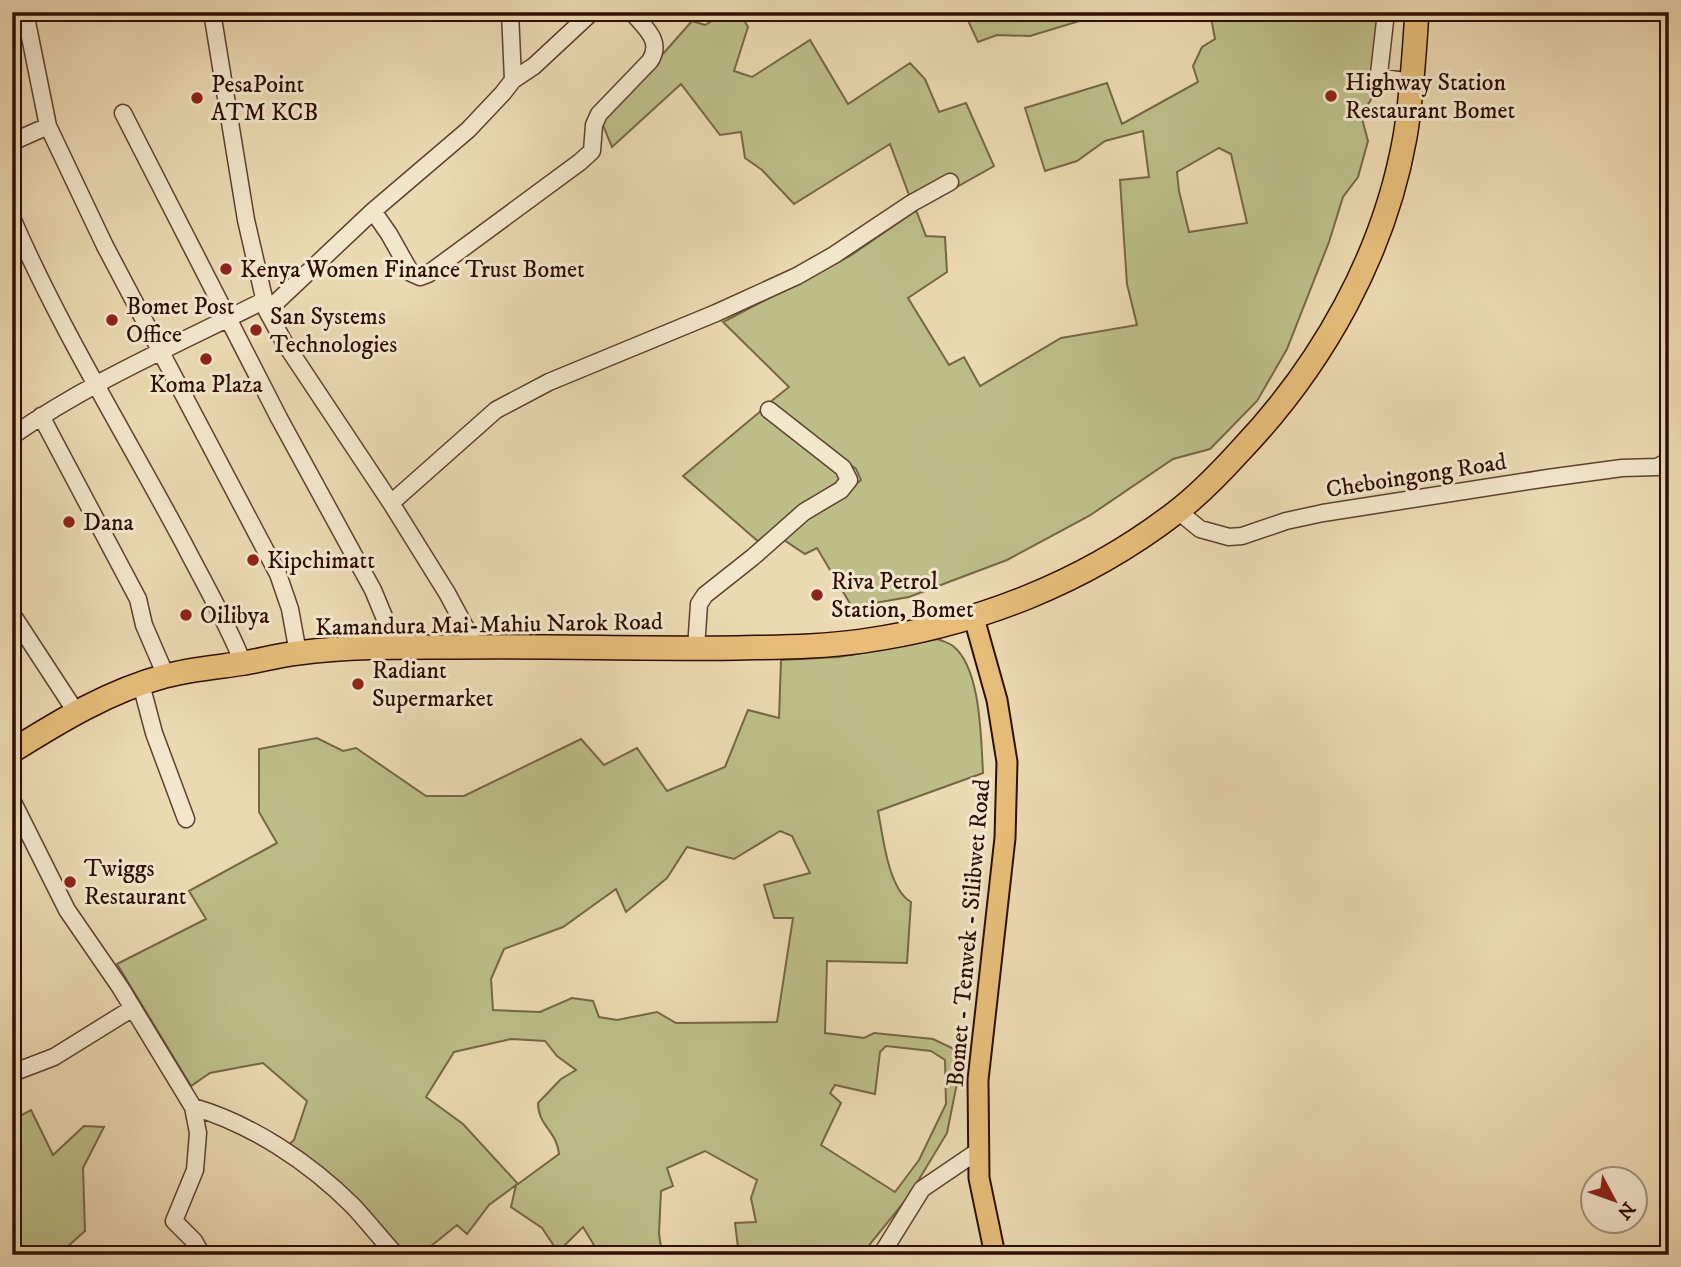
<svg xmlns="http://www.w3.org/2000/svg" width="1681" height="1267" font-family="'IM FELL DW Pica',serif">
  <style>
    .green { fill: #bcbe88; stroke: #766646; stroke-width: 2; fill-rule: evenodd }
    .lines { fill: none; stroke-linecap: round; stroke-linejoin: round }
    .minor-casing { stroke: #5e412e; stroke-width: 19 }
    .major-casing { stroke: #2f0e03; stroke-width: 23 }
    .highway-casing { stroke: #2f0e03; stroke-width: 26 }
    .minor { stroke: #f2e6cc; stroke-width: 16 }
    .major { stroke: #e6bc78; stroke-width: 19 }
    .highway { stroke: #e6bc78; stroke-width: 23 }
    .poi-dot { fill: #8f2418; stroke: #f2e6cc; stroke-width: 2.5 }
    .labels { text-anchor: middle; stroke-width: 6; stroke-linejoin: round; paint-order: stroke }
    .poi-label { font-size: 24px; fill: #2f0e03; stroke: #f2e6cc; text-anchor: start }
    .street-label { font-size: 24px; fill: #2f0e03; stroke: #f2e6cc }
  </style>
  <rect width="100%" height="100%" fill="#ebd9b1"/>
  <filter id="stains"><feTurbulence type="fractalNoise" baseFrequency=".00286" numOctaves="4"/><feColorMatrix values="0 0 0 0 .2 0 0 0 0 .09 0 0 0 0 .02 0 0 0 .5 -.17"/></filter>
  <radialGradient id="worn" r=".72"><stop offset=".6" stop-color="#630" stop-opacity="0"/><stop offset="1" stop-color="#630" stop-opacity=".3"/></radialGradient>
  <!-- green -->
  <path class="green" d="M 727,12 L 739,12 L 748,27 L 734,71 L 752,77 L 810,40 L 848,104 L 910,63 L 925,79 L 939,112 L 966,103 L 994,166 L 916,210 L 926,236 L 945,237 L 947,272 L 908,298 L 949,365 L 964,357 L 980,386 L 1061,338 L 1137,325 L 1127,284 L 1120,180 L 1149,177 L 1143,131 L 1105,141 L 1077,161 L 1045,171 L 1025,108 L 1107,83 L 1122,124 L 1198,82 L 1193,66 L 1202,47 L 1215,39 L 1210,12 L 1381,12 L 1374,95 L 1361,115 L 1368,141 L 1358,177 L 1343,197 L 1329,242 L 1287,349 L 1257,401 L 1210,449 L 1173,459 L 1089,516 L 1007,560 L 909,597 L 852,607 L 817,548 L 805,554 L 784,540 L 800,522 L 835,502 L 861,480 L 856,469 L 769,403 L 789,387 L 723,322 L 850,256 L 915,211 L 890,144 L 794,204 L 762,170 L 745,158 L 741,132 L 720,135 L 681,84 L 612,147 L 602,123 L 692,21 L 705,25 ZM 1219,148 L 1231,154 L 1247,223 L 1189,232 L 1179,191 L 1177,172 Z
    M 964,12 L 1109,12 L 1030,36 L 997,35 L 978,42 Z
    M 762,410 L 841,473 L 842,479 L 761,544 L 683,476 Z
    M 938,639 C 942,641 949,643 953,646 C 981,668 981,739 983,773 L 878,811 C 883,836 888,889 911,902 L 907,963 L 827,961 L 825,1033 L 864,1038 L 874,1033 L 933,1039 L 956,1050 L 958,1078 L 947,1133 L 909,1196 L 870,1244 L 866,1255 L 739,1255 L 735,1223 L 756,1222 L 751,1198 L 757,1180 L 705,1151 L 667,1168 L 673,1186 L 661,1191 L 659,1234 L 662,1253 L 677,1255 L 600,1255 L 583,1227 L 558,1252 L 542,1228 L 511,1207 L 516,1185 L 489,1205 L 467,1234 L 457,1225 L 420,1255 L 402,1255 L 287,1146 L 294,1140 L 307,1101 L 263,1063 L 210,1073 L 191,1086 L 117,964 L 206,919 L 189,891 L 277,843 L 259,812 L 259,749 L 317,738 L 343,751 L 356,748 L 426,796 L 464,796 L 581,739 L 604,765 L 637,748 L 667,791 L 725,767 L 748,710 L 779,718 L 781,660 L 839,657 ZM 780,831 L 792,836 L 810,873 L 764,885 L 774,918 L 793,918 L 777,1022 L 676,1023 L 657,1012 L 617,1020 L 599,1017 L 593,1001 L 572,998 L 540,1012 L 493,1010 L 491,979 L 504,949 L 563,927 L 616,889 L 626,912 L 667,878 L 687,847 L 734,859 ZM 511,1039 L 545,1041 L 557,1056 L 576,1070 L 561,1079 L 538,1103 C 538,1126 557,1131 559,1154 L 518,1184 L 463,1124 L 426,1097 L 454,1052 ZM 886,1046 L 931,1051 L 945,1060 L 946,1104 L 919,1160 L 895,1192 L 821,1145 L 841,1103 L 830,1093 L 835,1085 L 875,1094 L 880,1052 Z
    M 31,1110 L 53,1155 L 84,1126 L 104,1127 L 83,1168 L 85,1231 L 58,1255 L 12,1255 L 12,1120 Z"/>
  <g class="lines">
    <!-- minor casing -->
    <g class="minor-casing">
      <path id="minor" d="M 25,12 L 48,126 L 105,246 L 278,574 L 290,609 L 298,653
        M 212,12 L 246,220 L 267,311 L 284,342 L 391,503 L 447,593 L 476,647
        M 1386,12 L 1379,74 L 1383,78 L 1412,82
        M 513,80 L 534,66 L 592,12
        M 123,113 L 279,418 L 373,590 L 385,619 L 391,647
        M 12,142 L 48,126
        M 373,211 L 389,234 L 411,273 L 420,277 L 428,274 L 580,162 L 592,151 L 594,125 L 599,114 L 650,61 C 663,41 645,28 632,12
        M 12,218 C 61,331 126,435 184,544 C 204,583 227,622 243,663
        M 267,311 L 373,211 L 468,130 L 503,93 L 513,80 L 510,12
        M 41,416 L 138,599 L 144,625 L 166,676
        M 12,436 C 91,381 178,344 263,301
        M 391,503 L 496,410 L 549,382 L 716,313 L 797,276 L 834,255 L 912,203 L 950,182
        M 1178,511 L 1200,529 L 1229,537 L 1242,536 L 1286,521 L 1323,513 L 1548,478 L 1622,468 L 1657,467 L 1669,461
        M 12,614 L 76,712
        M 696,648 L 699,604 L 705,595 L 753,557 L 804,512 L 841,490 L 849,480 L 843,468 L 769,410
        M 141,684 L 154,733 L 186,819
        M 12,800 L 67,910 L 120,987 L 193,1107 L 198,1133 L 195,1170 L 174,1221 L 194,1241 L 202,1255
        M 12,1073 L 54,1057 L 133,1008
        M 193,1107 C 252,1124 310,1163 353,1206 C 368,1222 381,1239 396,1255
        M 881,1255 L 922,1189 L 978,1151"/>
    </g>
    <!-- major casing -->
    <g class="major-casing">
      <path id="major" d="M 974,618 L 997,700 L 1007,762 L 1005,838 L 978,1080 L 979,1178 L 995,1255"/>
    </g>
    <!-- highway casing -->
    <g class="highway-casing">
      <path id="highway" d="M 12,751 C 60,721 109,691 165,676 C 191,669 218,667 245,663 C 262,660 280,655 298,653 C 351,646 406,647 459,647 C 552,646 645,649 738,648 C 779,647 822,647 863,641 C 976,625 1084,583 1175,513 C 1199,495 1220,473 1240,451 C 1322,365 1384,255 1405,137 C 1412,96 1414,54 1417,12"/>
    </g>
    <!-- minor -->
    <use href="#minor" class="minor"/>
    <!-- major -->
    <use href="#major" class="major"/>
    <!-- highway -->
    <use href="#highway" class="highway"/>
  </g>
  <!-- markers -->
  <g class="poi-dot">
    <circle cx="1331" cy="96" r="7"/>
    <circle cx="197" cy="98" r="7"/>
    <circle cx="226" cy="269" r="7"/>
    <circle cx="112" cy="320" r="7"/>
    <circle cx="256" cy="330" r="7"/>
    <circle cx="206" cy="359" r="7"/>
    <circle cx="69" cy="522" r="7"/>
    <circle cx="253" cy="560" r="7"/>
    <circle cx="817" cy="595" r="7"/>
    <circle cx="186" cy="615" r="7"/>
    <circle cx="358" cy="684" r="7"/>
    <circle cx="70" cy="882" r="7"/>
  </g>
  <g class="labels">
    <!-- poi labels -->
    <g class="poi-label">
      <text x="1345" y="90">Highway Station<tspan x="1345" dy="28">Restaurant Bomet</tspan></text>
      <text x="211" y="92">PesaPoint<tspan x="211" dy="28">ATM KCB</tspan></text>
      <text x="240" y="277">Kenya Women Finance Trust Bomet</text>
      <text x="126" y="314">Bomet Post<tspan x="126" dy="28">Office</tspan></text>
      <text x="270" y="324">San Systems<tspan x="270" dy="28">Technologies</tspan></text>
      <text x="206" y="392" text-anchor="middle">Koma Plaza</text>
      <text x="83" y="530">Dana</text>
      <text x="267" y="568">Kipchimatt</text>
      <text x="831" y="589">Riva Petrol<tspan x="831" dy="28">Station, Bomet</tspan></text>
      <text x="200" y="623">Oilibya</text>
      <text x="372" y="678">Radiant<tspan x="372" dy="28">Supermarket</tspan></text>
      <text x="84" y="876">Twiggs<tspan x="84" dy="28">Restaurant</tspan></text>
    </g>
    <!-- street labels -->
    <g class="street-label">
      <text transform="translate(1416 475) rotate(-9)" y="8">Cheboingong Road</text>
      <text transform="translate(489 624) rotate(-1)" y="8">Kamandura Mai-Mahiu Narok Road</text>
      <text transform="translate(968 933) rotate(-85)" y="8">Bomet - Tenwek - Silibwet Road</text>
    </g>
  </g>
  <!-- margin -->
  <rect width="1681" height="1267" fill="none" stroke="#ebd9b1" stroke-width="42"/>
  <rect x="14" y="14" width="1653" height="1239" fill="none" stroke="#2f0e03" stroke-width="3.5"/>
  <rect x="21" y="21" width="1639" height="1225" fill="none" stroke="#2f0e03" stroke-width="2"/>
  <!-- north arrow -->
  <g transform="translate(1614 1200) rotate(131)"><circle r="33" fill="#f2e6cc" stroke="#a4907c" stroke-width="2"/>
  <path d="M0-5L12 26L0 18L-12 26Z" fill="#8f2418"/>
  <text y="-10" font-size="19" font-weight="bold" text-anchor="middle" fill="#2f0e03">N</text>
  </g>
  <rect width="100%" height="100%" filter="url(#stains)"/>
  <rect width="100%" height="100%" fill="url(#worn)"/>
</svg>
